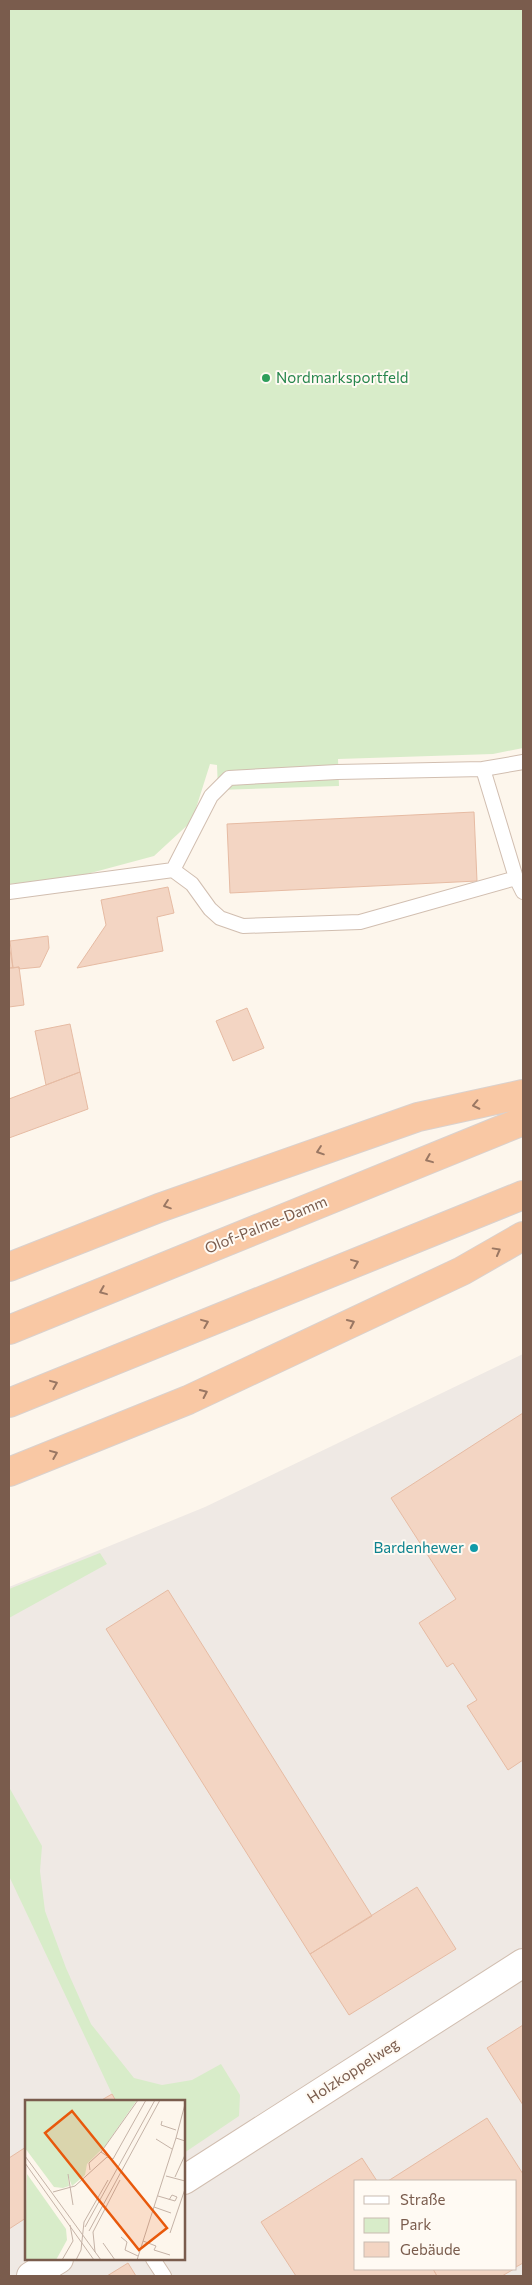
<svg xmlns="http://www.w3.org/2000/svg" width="532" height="2285" font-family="Commissioner,sans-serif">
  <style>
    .industrial { fill: #efe9e4; fill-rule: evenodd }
    .green { fill: #d8ecc9 }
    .building { fill: #f3d5c3; stroke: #e6bba3 }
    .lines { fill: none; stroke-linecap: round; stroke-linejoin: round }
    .service-casing { stroke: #d1beb0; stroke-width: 16 }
    .minor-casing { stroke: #d1beb0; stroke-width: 30 }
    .trunk-casing { stroke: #dad1cd; stroke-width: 30 }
    .service { stroke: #fff; stroke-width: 14 }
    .minor { stroke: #fff; stroke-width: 28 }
    .trunk { stroke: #f9c8a4; stroke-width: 28 }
    .oneway { stroke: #9a7763 }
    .leisure-dot { fill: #2e9e5b; stroke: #fffaf3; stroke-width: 2 }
    .culture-dot { fill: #0f9aa8; stroke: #fffaf3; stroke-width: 2 }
    .labels { text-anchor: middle; stroke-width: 4; stroke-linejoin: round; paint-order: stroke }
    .leisure-label { font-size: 15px; fill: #27864d; stroke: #fffaf3; text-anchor: start }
    .street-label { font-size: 15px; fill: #7a5c4d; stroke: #fffaf3 }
    .culture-label { font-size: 15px; fill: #0d838f; stroke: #fffaf3; text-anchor: end }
    .inset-road { fill: none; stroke: #c5b3a7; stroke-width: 1 }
    .view { fill: #e8590c; fill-opacity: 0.15; stroke: #e8590c; stroke-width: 2.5 }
    .inset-edge { fill: none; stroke: #7a5c4d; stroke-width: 2.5 }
  </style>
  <rect width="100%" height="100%" fill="#fdf6ec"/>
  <!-- industrial -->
  <path class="industrial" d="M 523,1354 L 523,2276 L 9,2276 L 9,1587 L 205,1507 ZM 26,2101 L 184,2101 L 184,2259 L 26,2259 ZM 356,2181 L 516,2181 L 516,2269 L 356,2269 Z"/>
  <!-- green -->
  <path class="green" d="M 9,9 L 523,9 L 523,748 L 493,754 L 338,759 L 339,786 L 218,790 L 217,765 L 210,764 L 192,821 L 154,856 L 72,878 L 9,884 Z
    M 100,1553 L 107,1564 L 9,1618 L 9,1589 Z
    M 9,1787 L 42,1846 L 40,1871 L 45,1911 L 66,1968 L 91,2024 L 134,2078 L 162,2085 L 192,2080 L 221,2064 L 240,2095 L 239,2116 L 184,2153 L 184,2101 L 116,2101 L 112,2094 L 9,1876 Z"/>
  <!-- building -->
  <path class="building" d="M 474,812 L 477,881 L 230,893 L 227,824 Z
    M 168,887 L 174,913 L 157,917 L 163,951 L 77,968 L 106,925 L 101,900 Z
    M 48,936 L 49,948 L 40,967 L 19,969 L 19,967 L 13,968 L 10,941 Z
    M 9,944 L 13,968 L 9,968 Z
    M 19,967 L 24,1005 L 9,1007 L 9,968 Z
    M 247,1008 L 264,1048 L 233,1061 L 216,1021 Z
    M 70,1024 L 80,1072 L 46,1085 L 35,1031 Z
    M 80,1072 L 88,1109 L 9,1138 L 9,1099 Z
    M 523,1413 L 523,1760 L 508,1770 L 467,1706 L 477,1700 L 453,1663 L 447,1667 L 419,1623 L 456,1599 L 391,1498 Z
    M 168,1590 L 372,1916 L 310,1954 L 106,1629 Z
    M 417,1887 L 456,1949 L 349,2015 L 310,1954 Z
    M 523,2025 L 523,2105 L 487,2048 Z
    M 112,2094 L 116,2101 L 100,2101 Z
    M 487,2118 L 523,2174 L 523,2263 L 516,2267 L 516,2181 L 388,2181 Z
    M 26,2147 L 26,2218 L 9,2229 L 9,2158 Z
    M 362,2158 L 377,2181 L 356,2181 L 356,2269 L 433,2269 L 437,2276 L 296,2276 L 261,2222 Z
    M 128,2263 L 136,2276 L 107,2276 Z
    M 433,2269 L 514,2269 L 502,2276 L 437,2276 Z"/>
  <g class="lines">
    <!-- service casing -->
    <g class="service-casing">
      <path id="service" d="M 483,769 L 523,762
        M 173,870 L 211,796 L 229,778 L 337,772 L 483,769 L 516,878
        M 9,892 L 173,870 L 192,884 L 210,909 L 220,918 L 243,926 L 360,922 L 516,878 L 523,892
        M 153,2259 L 164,2276"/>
    </g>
    <!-- minor casing -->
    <g class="minor-casing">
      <path id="minor" d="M 184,2180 L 523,1963
        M 31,2276 L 59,2259"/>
    </g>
    <!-- trunk casing -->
    <g class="trunk-casing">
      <path id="trunk" d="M 9,1267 L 159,1208 L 418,1117 L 523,1094
        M 9,1330 L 523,1121
        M 9,1403 L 523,1195
        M 9,1472 L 188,1400 L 462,1271 L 523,1236"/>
    </g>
    <!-- service -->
    <use href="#service" class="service"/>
    <!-- minor -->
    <use href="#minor" class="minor"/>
    <!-- trunk -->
    <use href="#trunk" class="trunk"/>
  </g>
  <!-- one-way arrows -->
  <defs><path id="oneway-chevron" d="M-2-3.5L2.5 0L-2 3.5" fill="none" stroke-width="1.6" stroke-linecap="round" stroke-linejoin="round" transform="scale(1.25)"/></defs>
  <g class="oneway">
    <use href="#oneway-chevron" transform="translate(476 1105) rotate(168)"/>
    <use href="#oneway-chevron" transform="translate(320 1151) rotate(161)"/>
    <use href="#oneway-chevron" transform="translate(429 1159) rotate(158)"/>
    <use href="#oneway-chevron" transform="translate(167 1205) rotate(161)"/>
    <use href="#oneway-chevron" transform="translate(497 1251) rotate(-29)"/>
    <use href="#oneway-chevron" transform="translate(355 1263) rotate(-22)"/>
    <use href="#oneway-chevron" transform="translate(103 1291) rotate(158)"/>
    <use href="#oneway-chevron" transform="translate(205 1323) rotate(-22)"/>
    <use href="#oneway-chevron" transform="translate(351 1323) rotate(-25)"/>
    <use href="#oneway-chevron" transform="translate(54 1384) rotate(-22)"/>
    <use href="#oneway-chevron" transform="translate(204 1393) rotate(-25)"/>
    <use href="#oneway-chevron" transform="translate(54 1454) rotate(-22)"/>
  </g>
  <!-- markers -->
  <circle class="leisure-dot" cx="266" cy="378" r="5"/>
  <circle class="culture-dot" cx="474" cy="1548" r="5"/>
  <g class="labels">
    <!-- leisure labels -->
    <g class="leisure-label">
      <text x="276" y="383">Nordmarksportfeld</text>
    </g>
    <!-- street labels -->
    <g class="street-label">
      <text transform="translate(266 1225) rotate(-22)" y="5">Olof-Palme-Damm</text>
      <text transform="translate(353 2071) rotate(-33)" y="5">Holzkoppelweg</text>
    </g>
    <!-- culture labels -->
    <g class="culture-label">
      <text x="464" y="1553">Bardenhewer</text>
    </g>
  </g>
  <!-- overview -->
  <g transform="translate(25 2100)">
    <rect width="160" height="160" fill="#fdf6ec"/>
    <path d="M 0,0 L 112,0 L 80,46 L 62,64 L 60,75 L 47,86 L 43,75 L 44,86 L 38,88 L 29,87 L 0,48 ZM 2,74 L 41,129 L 42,140 L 31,160 L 0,160 Z" fill="#d8ecc9"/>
    <path class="inset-road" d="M 137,21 L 136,25 L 151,30M 151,38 L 160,4M 131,39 L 147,49M 76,52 L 113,0M 0,56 L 76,160M 0,63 L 69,160M 65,70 L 64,63 L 76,52 L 82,56M 43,74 L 48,105M 141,76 L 160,81M 150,77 L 160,55M 28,92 L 50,86 L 82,57 L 88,59 L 121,0M 133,96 L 150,101 L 152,97 L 147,95 L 144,100M 129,107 L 146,113M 60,127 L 130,0M 64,131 L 135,0M 145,133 L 160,89M 96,137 L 102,142 L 100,150 L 113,156M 118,141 L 131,146 L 129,150 L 145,155M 78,143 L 90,160M 70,152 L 68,132 L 95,80M 37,160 L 48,141 L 45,125M 51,160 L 56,150 L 59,122 L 83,80M 112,160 L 151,38 L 160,41"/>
    <path class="view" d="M 47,11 L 142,128 L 114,150 L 20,33 Z"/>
    <rect width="160" height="160" class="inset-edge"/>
  </g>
  <!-- border -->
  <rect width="532" height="2285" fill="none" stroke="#7a5c4d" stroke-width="20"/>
  <!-- legend -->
  <rect x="354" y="2180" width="162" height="90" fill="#fffaf3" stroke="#cabbb1"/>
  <rect x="364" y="2196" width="25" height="8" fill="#ffffff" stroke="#cabbb1"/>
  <text x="400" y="2205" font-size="15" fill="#7a5c4d">Straße</text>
  <rect x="364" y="2218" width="25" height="15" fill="#d8ecc9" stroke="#cabbb1"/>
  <text x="400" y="2230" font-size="15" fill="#7a5c4d">Park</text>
  <rect x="364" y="2242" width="25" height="15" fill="#f3d5c3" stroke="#cabbb1"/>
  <text x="400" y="2255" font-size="15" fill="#7a5c4d">Gebäude</text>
</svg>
